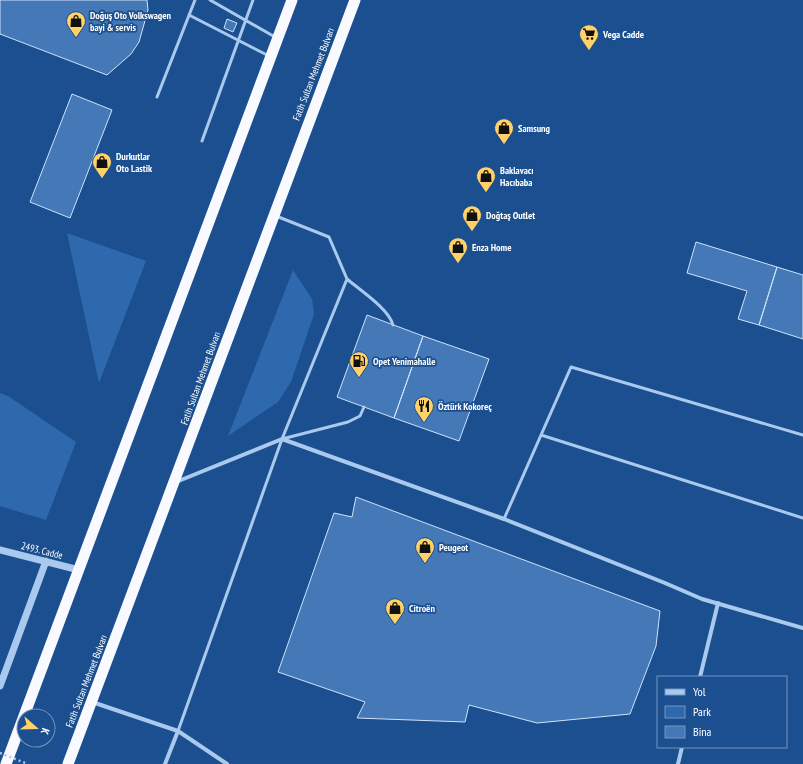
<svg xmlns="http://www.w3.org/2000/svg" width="803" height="764" font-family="'PT Sans Narrow',sans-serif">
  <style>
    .green { fill: #2e69ad }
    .building { fill: #4478b7; stroke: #cfe3fa }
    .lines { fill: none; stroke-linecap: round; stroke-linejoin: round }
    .service { stroke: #a9c9ee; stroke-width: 3 }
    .minor { stroke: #a9c9ee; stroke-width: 4 }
    .tertiary { stroke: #a9c9ee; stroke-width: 7 }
    .trunk { stroke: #f8faff; stroke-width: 11 }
    .path-bridge { stroke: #a9c9ee; stroke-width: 2.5; stroke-dasharray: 2 3; stroke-linecap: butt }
    .labels { text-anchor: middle; stroke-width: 3.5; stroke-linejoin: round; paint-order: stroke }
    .poi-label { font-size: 10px; font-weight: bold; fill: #fff; stroke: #1b4f8f; text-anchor: start }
    .street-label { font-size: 10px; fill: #fff; stroke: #1b4f8f }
  </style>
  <rect width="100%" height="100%" fill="#1b4f8f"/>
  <!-- green -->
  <path class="green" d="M 67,233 L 146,261 L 99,383 Z
    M 293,270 L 312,299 L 314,314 L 291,382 L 278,402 L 228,436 Z
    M 0,393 L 8,396 L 76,442 L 46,520 L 0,506 Z"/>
  <!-- building -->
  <path class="building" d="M 0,0 L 147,0 L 148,10 L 139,42 L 131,54 L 107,75 L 0,34 Z
    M 227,19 L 237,23 L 233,32 L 224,28 Z
    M 72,94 L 112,110 L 70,218 L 30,202 Z
    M 696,242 L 777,267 L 759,325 L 738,319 L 747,291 L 687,273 Z
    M 777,267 L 803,275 L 803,339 L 759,325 Z
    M 367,315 L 423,336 L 394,418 L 337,397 Z
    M 423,336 L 489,359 L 459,441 L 394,418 Z
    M 356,497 L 660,611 L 656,646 L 630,714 L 537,723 L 469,705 L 465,722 L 357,718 L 365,702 L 278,672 L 334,513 L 352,517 Z"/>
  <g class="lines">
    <!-- service -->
    <path class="service" d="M 210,0 L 275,37
      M 189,15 L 269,56
      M 157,97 L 195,0
      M 202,141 L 253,0
      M 347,279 C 360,290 389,309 393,325
      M 541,435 L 803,518
      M 282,439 L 348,422 L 360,416 L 364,407
      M 504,519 L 571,367 L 803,435
      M 178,731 L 282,439 L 347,279 L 329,237 L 276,216"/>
    <!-- minor -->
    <path class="minor" d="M 176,482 L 282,439 L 504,519 L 665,583 L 702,599 L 803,628
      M 700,677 L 718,603
      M 92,702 L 178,731 L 227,764
      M 165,764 L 178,731
      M 678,764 L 682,747"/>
    <!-- tertiary -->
    <path class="tertiary" d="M 0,550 L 79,570
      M 0,686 L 46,561"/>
    <!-- trunk -->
    <path class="trunk" d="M 6,764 L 292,0
      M 68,764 L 355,0"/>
    <!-- path-bridge -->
    <path class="path-bridge" d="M 0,753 L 28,764"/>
  </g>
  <!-- icons -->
  <defs>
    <g id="shop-pin" transform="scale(1)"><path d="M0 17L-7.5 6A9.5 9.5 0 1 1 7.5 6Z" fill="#ffd166" stroke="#1b4f8f"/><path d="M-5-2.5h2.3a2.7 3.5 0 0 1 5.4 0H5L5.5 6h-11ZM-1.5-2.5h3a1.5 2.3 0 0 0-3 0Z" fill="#111"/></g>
    <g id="supermarket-pin" transform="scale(1)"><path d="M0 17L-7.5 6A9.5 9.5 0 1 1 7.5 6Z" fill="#ffd166" stroke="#1b4f8f"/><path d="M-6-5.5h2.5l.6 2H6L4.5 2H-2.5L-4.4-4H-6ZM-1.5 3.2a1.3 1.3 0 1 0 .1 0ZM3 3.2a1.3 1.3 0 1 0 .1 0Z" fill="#111"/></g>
    <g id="fuel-pin" transform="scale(1)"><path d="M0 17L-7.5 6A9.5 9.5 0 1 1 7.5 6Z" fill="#ffd166" stroke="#1b4f8f"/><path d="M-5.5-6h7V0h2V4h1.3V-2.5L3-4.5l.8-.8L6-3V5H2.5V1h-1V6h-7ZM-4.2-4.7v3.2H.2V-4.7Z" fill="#111"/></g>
    <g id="restaurant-pin" transform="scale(1)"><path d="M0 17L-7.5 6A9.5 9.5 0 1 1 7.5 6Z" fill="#ffd166" stroke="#1b4f8f"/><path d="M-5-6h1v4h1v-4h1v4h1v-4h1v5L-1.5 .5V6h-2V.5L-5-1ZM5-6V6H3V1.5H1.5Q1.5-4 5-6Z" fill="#111"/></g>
  </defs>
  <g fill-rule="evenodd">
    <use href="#shop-pin" x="76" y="21"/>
    <use href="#supermarket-pin" x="589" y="34"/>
    <use href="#shop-pin" x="504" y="128"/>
    <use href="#shop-pin" x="102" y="162"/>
    <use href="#shop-pin" x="486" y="176"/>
    <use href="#shop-pin" x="472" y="215"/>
    <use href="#shop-pin" x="458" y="247"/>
    <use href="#fuel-pin" x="359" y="361"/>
    <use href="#restaurant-pin" x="424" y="406"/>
    <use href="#shop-pin" x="425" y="547"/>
    <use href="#shop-pin" x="395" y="608"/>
  </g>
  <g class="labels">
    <!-- poi labels -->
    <g class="poi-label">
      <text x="90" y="19">Doğuş Oto Volkswagen<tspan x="90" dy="12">bayi &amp; servis</tspan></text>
      <text x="603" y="38">Vega Cadde</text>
      <text x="518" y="132">Samsung</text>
      <text x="116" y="160">Durkutlar<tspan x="116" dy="12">Oto Lastik</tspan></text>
      <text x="500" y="174">Baklavacı<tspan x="500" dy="12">Hacıbaba</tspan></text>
      <text x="486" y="219">Doğtaş Outlet</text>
      <text x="472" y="251">Enza Home</text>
      <text x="373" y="365">Opet Yenimahalle</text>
      <text x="438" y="410">Öztürk Kokoreç</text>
      <text x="439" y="551">Peugeot</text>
      <text x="409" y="612">Citroën</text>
    </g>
    <!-- street labels -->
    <g class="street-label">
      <text transform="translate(313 74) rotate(-69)" y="4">Fatih Sultan Mehmet Bulvarı</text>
      <text transform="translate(200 378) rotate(-70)" y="4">Fatih Sultan Mehmet Bulvarı</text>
      <text transform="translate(42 550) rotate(14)" y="4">2493. Cadde</text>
      <text transform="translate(86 681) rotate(-69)" y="4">Fatih Sultan Mehmet Bulvarı</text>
    </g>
  </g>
  <!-- legend -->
  <rect x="657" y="676" width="130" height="72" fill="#1b4f8f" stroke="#7695bc"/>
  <rect x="665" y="689" width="20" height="6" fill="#a9c9ee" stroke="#7695bc"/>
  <text x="693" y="696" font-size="12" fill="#ffffff">Yol</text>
  <rect x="665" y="706" width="20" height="12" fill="#2e69ad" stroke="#7695bc"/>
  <text x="693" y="716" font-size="12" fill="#ffffff">Park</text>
  <rect x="665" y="726" width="20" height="12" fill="#4478b7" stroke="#7695bc"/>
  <text x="693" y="736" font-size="12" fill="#ffffff">Bina</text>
  <!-- north arrow -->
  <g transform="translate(36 728) rotate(110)"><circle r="19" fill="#1b4f8f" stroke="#7695bc"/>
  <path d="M0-3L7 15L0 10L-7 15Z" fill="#ffd166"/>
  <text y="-6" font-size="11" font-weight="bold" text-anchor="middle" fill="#ffffff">K</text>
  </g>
</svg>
